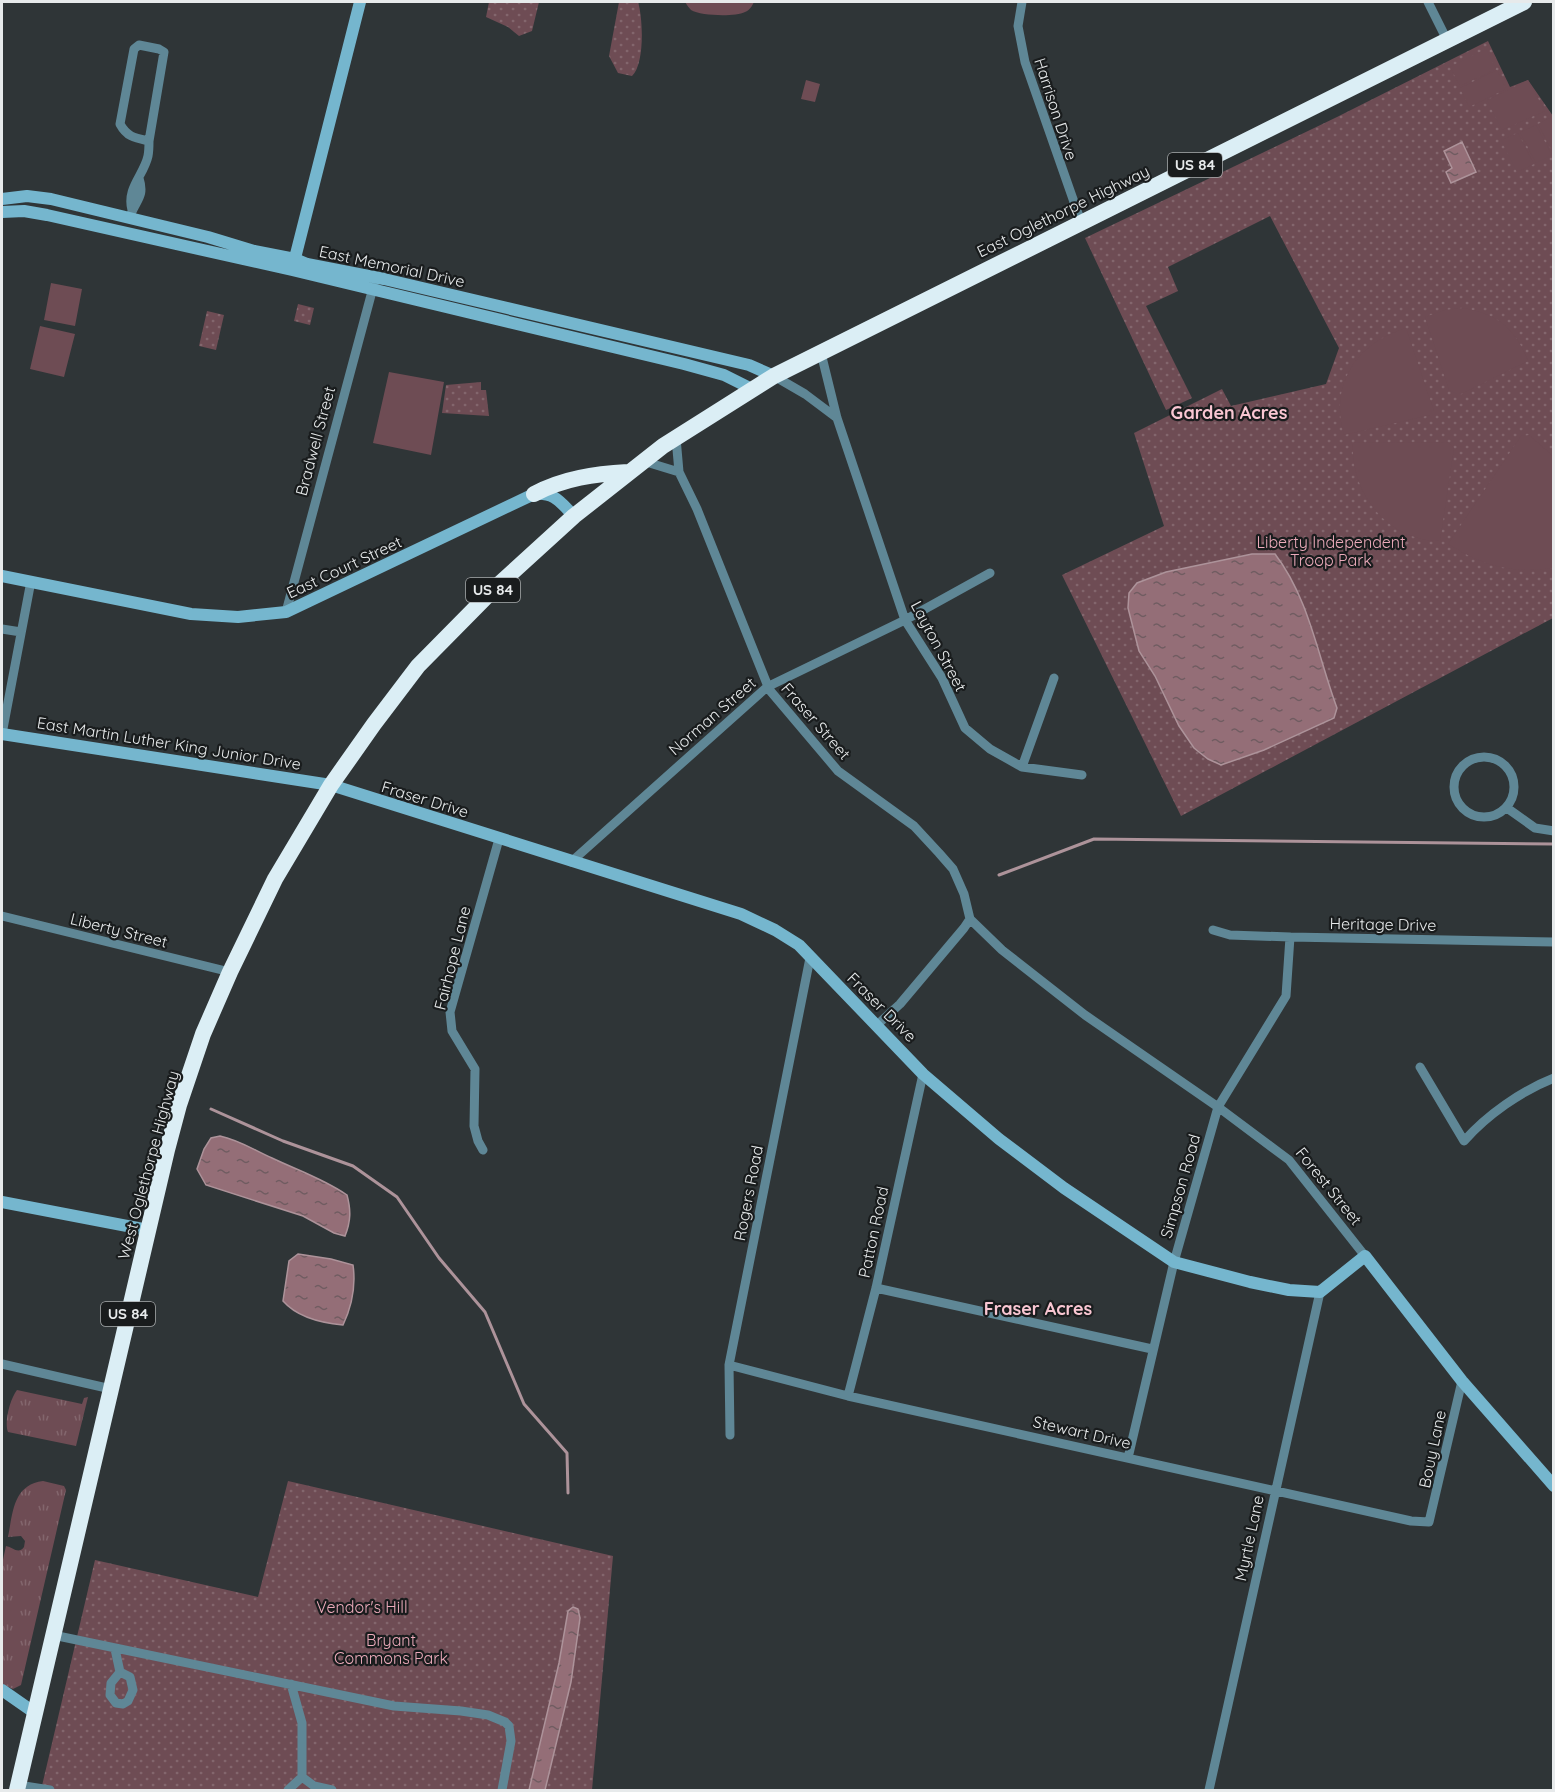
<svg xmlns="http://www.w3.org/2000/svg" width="1555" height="1792" font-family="Quicksand,sans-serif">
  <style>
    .grass { fill: url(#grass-tufts) }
    .park { fill: url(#park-dots) }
    .garden { fill: #6e4c54 }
    .water { fill: url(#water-ripples); stroke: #ad939a; stroke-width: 1.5 }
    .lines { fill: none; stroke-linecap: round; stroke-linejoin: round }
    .stream { stroke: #ad939a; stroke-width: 3 }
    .street { stroke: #5f8796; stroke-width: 9 }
    .secondary { stroke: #75b6ce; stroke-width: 12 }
    .highway { stroke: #dbeef5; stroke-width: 16 }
    .labels { text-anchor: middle; stroke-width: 4.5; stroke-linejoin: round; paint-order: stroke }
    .shield { fill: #191c1d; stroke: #a9acad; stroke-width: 1.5 }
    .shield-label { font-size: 15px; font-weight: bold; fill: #e7eaeb }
    .street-label { font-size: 16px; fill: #e7eaeb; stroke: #191c1d }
    .park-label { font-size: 16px; fill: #edabbb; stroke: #191c1d }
    .neighbourhood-label { font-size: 18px; font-weight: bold; fill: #f9c6d2; stroke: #191c1d }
  </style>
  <defs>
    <pattern id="grass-tufts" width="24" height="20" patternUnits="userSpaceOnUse" patternTransform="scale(1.5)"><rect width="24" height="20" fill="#6e4c54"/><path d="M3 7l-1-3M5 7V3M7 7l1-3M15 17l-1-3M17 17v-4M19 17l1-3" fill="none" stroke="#83666d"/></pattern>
    <pattern id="park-dots" width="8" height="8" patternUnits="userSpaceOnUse" patternTransform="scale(1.5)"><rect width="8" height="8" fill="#6e4c54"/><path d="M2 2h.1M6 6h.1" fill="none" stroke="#83666d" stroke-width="1.8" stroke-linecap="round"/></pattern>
    <pattern id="water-ripples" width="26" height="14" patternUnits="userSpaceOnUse" patternTransform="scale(1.5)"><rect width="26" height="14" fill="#946e77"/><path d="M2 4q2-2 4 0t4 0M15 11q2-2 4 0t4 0" fill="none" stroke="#705c61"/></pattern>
  </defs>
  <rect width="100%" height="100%" fill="#2f3537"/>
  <!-- grass -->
  <path class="grass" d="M 17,1390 L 82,1404 L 84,1398 L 88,1397 L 76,1446 L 8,1432 C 4,1422 10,1399 17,1390 Z
    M 43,1481 L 64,1486 L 66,1490 L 21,1685 L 13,1689 L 2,1684 L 2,1564 L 6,1546 C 13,1547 18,1555 24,1547 L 25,1541 L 21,1536 L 8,1537 C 13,1512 13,1485 43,1481 Z"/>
  <!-- park -->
  <path class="park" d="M 489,2 L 539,2 L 532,31 L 519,36 L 508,27 L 486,17 Z
    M 619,2 L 638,2 C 643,18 645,64 632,76 L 618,73 L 609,56 Z
    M 1488,41 L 1510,87 L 1528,80 L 1553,116 L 1553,618 L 1181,816 L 1062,575 L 1164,526 L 1134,433 L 1222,389 L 1231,406 L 1326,384 L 1339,348 L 1270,216 L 1168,267 L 1178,291 L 1146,306 L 1192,398 L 1166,410 L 1085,238 L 1337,117 Z
    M 298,304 L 314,308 L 310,325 L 294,321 Z
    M 207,311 L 224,315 L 216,350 L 199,346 Z
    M 481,382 L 481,390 L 486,390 L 489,416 L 442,413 L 446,385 Z
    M 288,1481 L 613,1556 L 592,1790 L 41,1790 L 95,1560 L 258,1597 Z"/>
  <!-- garden -->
  <path class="garden" d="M 685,2 L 754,2 C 752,6 750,10 745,12 C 735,17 701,16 691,10 C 689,8 687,5 685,2 Z
    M 1486,49 L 1496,69 L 1460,86 L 1450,67 Z
    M 1497,70 L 1506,89 L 1469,107 L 1460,88 Z
    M 806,80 L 820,84 L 815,102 L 801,99 Z
    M 1528,80 L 1545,111 L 1502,130 L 1487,100 Z
    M 1552,117 L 1554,119 L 1553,153 L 1538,124 Z
    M 1536,125 L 1552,155 L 1536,163 L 1520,132 Z
    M 1518,133 L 1534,164 L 1517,172 L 1501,140 Z
    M 51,283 L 82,289 L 75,326 L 44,320 Z
    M 1463,308 C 1498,314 1515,328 1528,361 L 1459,395 L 1449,390 L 1425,317 L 1445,310 Z
    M 40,326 L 75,334 L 64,377 L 30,369 Z
    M 1406,328 L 1434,411 L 1430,415 L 1344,435 C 1329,384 1357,343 1406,328 Z
    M 389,372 L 444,382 L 431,455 L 373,443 Z
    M 1529,435 L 1553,456 L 1553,568 C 1511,574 1484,566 1448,544 L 1521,436 Z
    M 1448,442 L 1454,448 L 1440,541 C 1388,541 1350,493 1353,443 Z"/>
  <!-- water -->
  <path class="water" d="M 1462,142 L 1476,172 L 1451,183 L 1446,172 L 1452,168 L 1444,151 Z
    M 1252,554 L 1275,554 C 1309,598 1318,657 1337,708 L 1334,718 L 1264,750 L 1221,765 L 1208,759 L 1194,748 L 1179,726 L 1155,676 L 1139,651 L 1128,608 L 1129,593 L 1137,583 L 1166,572 Z
    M 220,1136 C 239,1140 254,1150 272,1158 C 297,1170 324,1179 347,1195 C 351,1210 351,1221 345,1236 L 334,1233 L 303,1216 L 206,1185 L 197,1169 L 204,1149 L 211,1138 Z
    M 298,1254 L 331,1259 L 353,1265 C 356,1286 352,1306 343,1325 C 321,1323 297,1317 283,1301 L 289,1261 Z
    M 573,1607 L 578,1609 L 580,1618 L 571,1682 L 545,1790 L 529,1790 L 559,1663 L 568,1611 Z"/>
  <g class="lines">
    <!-- stream -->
    <path class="stream" d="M 999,875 L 1094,839 L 1554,844
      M 211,1109 L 283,1141 L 353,1166 L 397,1197 L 439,1258 L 485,1312 L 524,1404 L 567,1453 L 568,1493"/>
    <!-- street -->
    <path class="street" d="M 1022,2 L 1018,26 L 1025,62 L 1081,222
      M 1428,2 L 1447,40
      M 132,210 C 126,188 144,175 148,156 C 149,151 149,146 149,141 C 135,138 127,137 120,124 L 134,49 L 139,45 L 159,49 L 164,52 L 149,141
      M 131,214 C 136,200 145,197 139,178
      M 821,353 L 837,418 L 905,620 L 942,678 L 965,728 L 990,749 L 1022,767 L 1082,775
      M 774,376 L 805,394 L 837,418
      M 676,438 L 679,472 L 697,509 L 767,684 L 767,687 L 838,771 L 914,826 L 939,853 L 953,869 L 964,894 L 970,919 L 964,928 L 900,1004 L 877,1025
      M 643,461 L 679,472
      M 286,612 L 374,284
      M 2,629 L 21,632
      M 2,734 L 31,581
      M1454 787a30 30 0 1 1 60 0a30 30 0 1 1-60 0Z
      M 1022,767 L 1054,678
      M 1507,808 L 1535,828 L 1554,831
      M 571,862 L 767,687 L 905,620 L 990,573
      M 2,916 L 230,972
      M 970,919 L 1002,950 L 1085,1015 L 1218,1107 L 1289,1160 L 1365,1256
      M 1213,930 L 1230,935 L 1290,937 L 1554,942
      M 1420,1067 L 1464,1141 C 1487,1115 1521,1091 1554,1078
      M 483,1150 L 478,1141 L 474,1126 L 475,1069 L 452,1031 L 450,1012 L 499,839
      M 876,1288 L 1152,1349
      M 2,1364 L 111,1389
      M 729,1365 L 848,1396 L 1411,1521 L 1429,1522 L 1462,1381
      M 848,1396 L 876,1288 L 923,1074
      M 730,1435 L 729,1365 L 810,958
      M 1128,1458 L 1174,1262 L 1218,1107 L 1286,996 L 1290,937
      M 53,1635 L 394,1706 L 461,1711 L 488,1715 L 505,1722 L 509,1726 L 511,1741 L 502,1790
      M 115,1649 L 120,1672 L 111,1683 L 110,1695 L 116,1703 L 123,1704 L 128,1701 L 133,1690 L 130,1677 L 120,1672
      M 302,1777 L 314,1786 L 332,1790
      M 18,1785 L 50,1790
      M 288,1790 L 302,1777 L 302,1723 L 291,1684
      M 1209,1790 L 1320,1292"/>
    <!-- secondary -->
    <path class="secondary" d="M 2,199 L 27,196 L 51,199 L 208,237 L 254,251 L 295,259 L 307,264 L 384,279 L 749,365 L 774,376
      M 2,212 L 24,211 L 47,215 L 292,270 L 684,364 L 724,375 L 752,389
      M 293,266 L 360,2
      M 2,576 L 191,614 L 238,617 L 286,612 L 534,494 C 555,492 560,502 574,516
      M 2,734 L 331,785 L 741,914 L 775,930 L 799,945 L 923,1074 L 999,1139 L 1064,1188 L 1174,1262 L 1250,1282 L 1289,1290 L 1320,1292 L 1365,1256 L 1462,1381 L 1554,1486
      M 2,1202 L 148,1230
      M 2,1690 L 35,1713"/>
    <!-- highway -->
    <path class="highway" d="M 534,494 C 564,478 595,474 628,472
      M 17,1790 L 167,1150 L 179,1105 L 203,1034 L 230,972 L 275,879 L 331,785 L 374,724 L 418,666 L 495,588 L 574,516 L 663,446 L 774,376 L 1524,2"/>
  </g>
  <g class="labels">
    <!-- shield labels -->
    <g class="shield">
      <rect x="1168" y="153" width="54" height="24" rx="4.5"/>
      <rect x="466" y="578" width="54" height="24" rx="4.5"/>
      <rect x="101" y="1302" width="54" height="24" rx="4.5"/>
    </g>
    <g class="shield-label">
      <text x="1195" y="170">US 84</text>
      <text x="493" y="595">US 84</text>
      <text x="128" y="1319">US 84</text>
    </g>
    <!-- street labels -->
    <g class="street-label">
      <text transform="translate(1056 109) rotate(72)" y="6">Harrison Drive</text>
      <text transform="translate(1063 211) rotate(-26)" y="6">East Oglethorpe Highway</text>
      <text transform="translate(392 266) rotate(12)" y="6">East Memorial Drive</text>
      <text transform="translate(315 441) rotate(-75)" y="6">Bradwell Street</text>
      <text transform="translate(344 567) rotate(-25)" y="6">East Court Street</text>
      <text transform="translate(939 646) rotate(62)" y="6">Layton Street</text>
      <text transform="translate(712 716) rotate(-41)" y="6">Norman Street</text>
      <text transform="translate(816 721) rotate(49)" y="6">Fraser Street</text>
      <text transform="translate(169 743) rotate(9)" y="6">East Martin Luther King Junior Drive</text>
      <text transform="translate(425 799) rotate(17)" y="6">Fraser Drive</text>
      <text transform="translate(1383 924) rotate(1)" y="6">Heritage Drive</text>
      <text transform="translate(119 930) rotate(14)" y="6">Liberty Street</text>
      <text transform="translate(452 958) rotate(-76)" y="6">Fairhope Lane</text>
      <text transform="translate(882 1007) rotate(45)" y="6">Fraser Drive</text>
      <text transform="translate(148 1165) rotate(-75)" y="6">West Oglethorpe Highway</text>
      <text transform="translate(1180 1186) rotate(-74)" y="6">Simpson Road</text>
      <text transform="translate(1329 1186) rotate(51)" y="6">Forest Street</text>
      <text transform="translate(748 1193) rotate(-79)" y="6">Rogers Road</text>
      <text transform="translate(873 1232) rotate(-78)" y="6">Patton Road</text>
      <text transform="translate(1082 1432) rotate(13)" y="6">Stewart Drive</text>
      <text transform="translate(1432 1449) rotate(-78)" y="6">Bouy Lane</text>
      <text transform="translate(1249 1538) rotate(-78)" y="6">Myrtle Lane</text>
    </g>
    <!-- park labels -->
    <g class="park-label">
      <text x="1331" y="548">Liberty Independent<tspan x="1331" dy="18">Troop Park</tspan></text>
      <text x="362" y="1613">Vendor's Hill</text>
      <text x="391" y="1646">Bryant<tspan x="391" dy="18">Commons Park</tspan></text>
    </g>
    <!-- neighbourhood labels -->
    <g class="neighbourhood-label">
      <text x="1229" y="419">Garden Acres</text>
      <text x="1038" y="1315">Fraser Acres</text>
    </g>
  </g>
  <!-- border -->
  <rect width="1555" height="1792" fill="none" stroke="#e7eaeb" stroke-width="6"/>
</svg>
